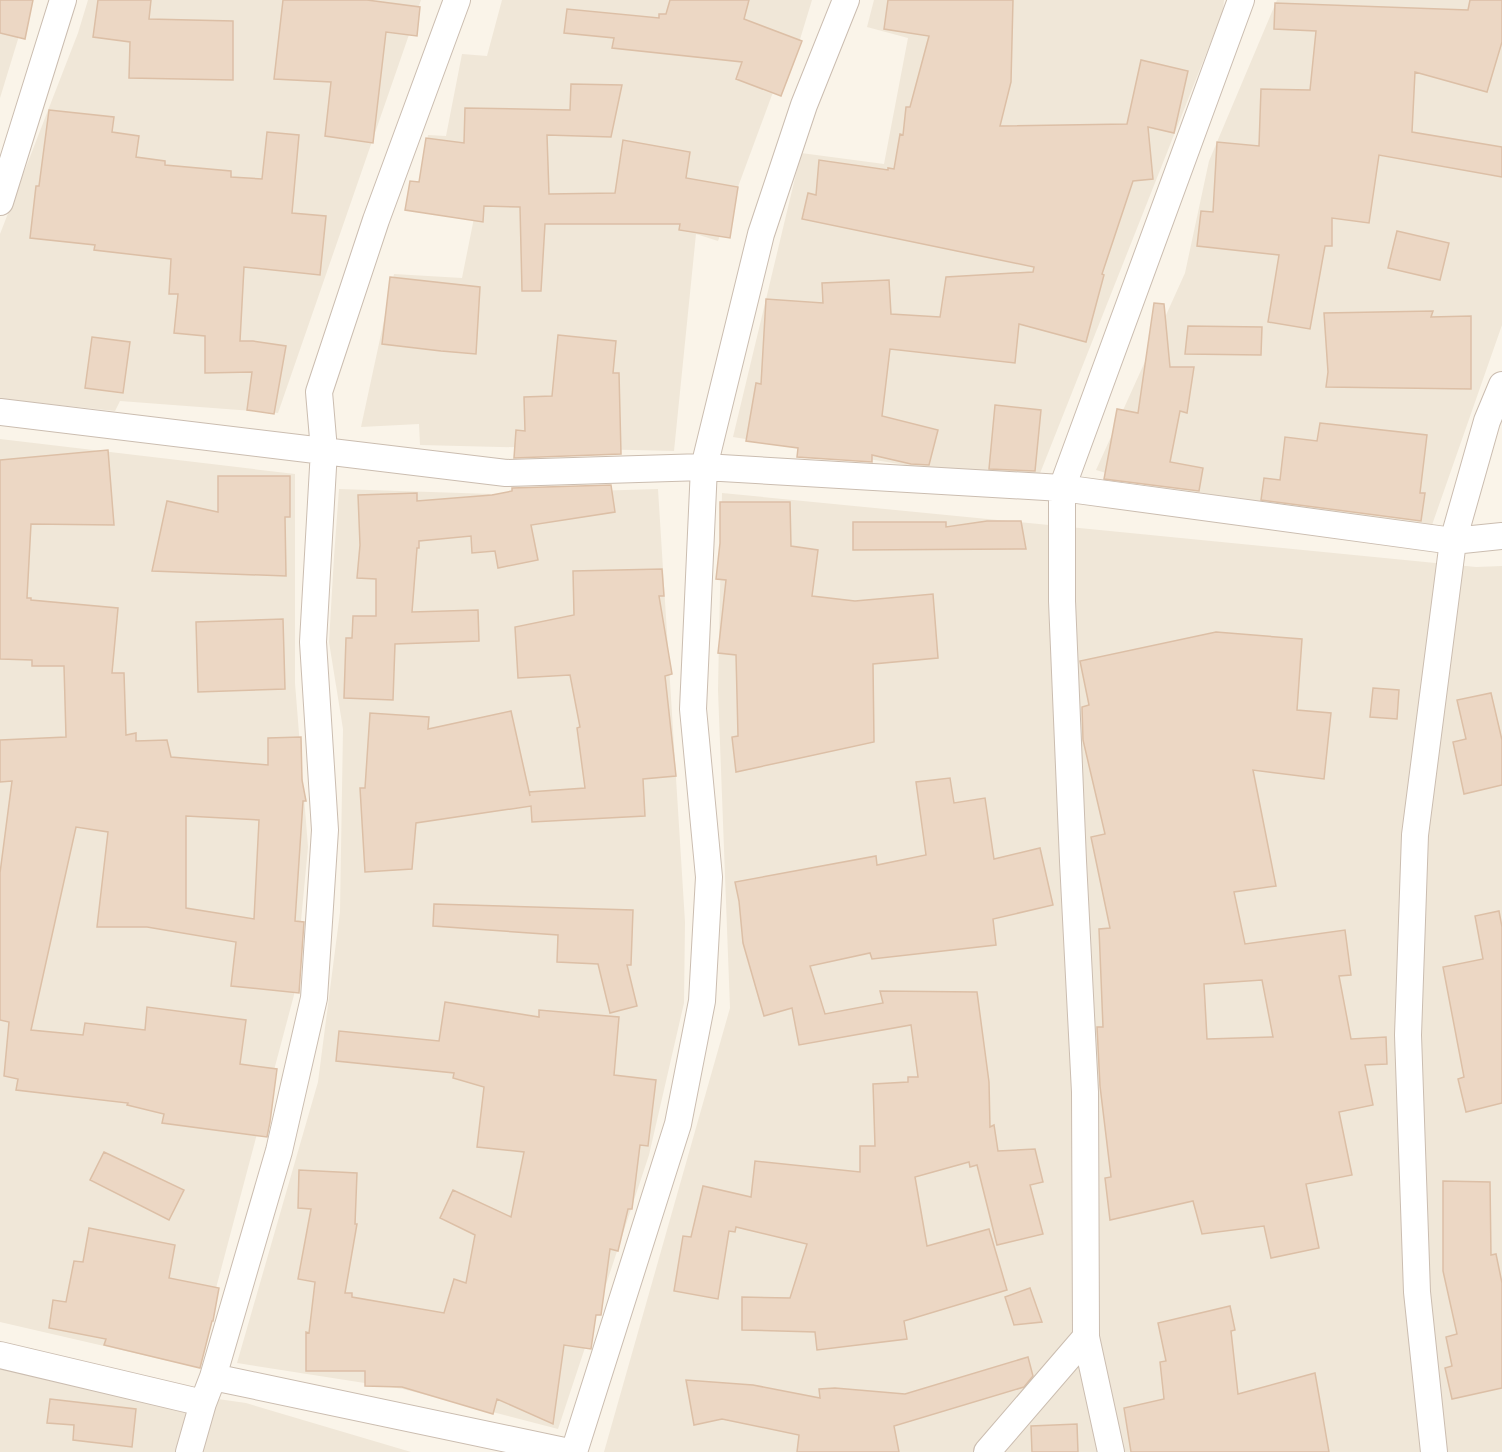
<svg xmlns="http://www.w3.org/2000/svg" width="1502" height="1452" font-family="Signika,sans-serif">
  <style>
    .residential { fill: #f0e7d8 }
    .building { fill: #ecd7c4; stroke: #dcbfa6; stroke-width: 1.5; fill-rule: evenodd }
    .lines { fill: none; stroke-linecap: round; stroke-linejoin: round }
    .street-casing { stroke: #cbbdb0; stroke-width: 28 }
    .street { stroke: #fff; stroke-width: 26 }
  </style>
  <rect width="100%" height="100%" fill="#faf4e9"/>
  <!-- residential -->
  <path class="residential" d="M 0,0 L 30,0 L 0,98 Z
    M 88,0 L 421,0 L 278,413 L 120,401 L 115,411 L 0,399 L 0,234 L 78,33 Z
    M 502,0 L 812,0 L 787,82 L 776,84 L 718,241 L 696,234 L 674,451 L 420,445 L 419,424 L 361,427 L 394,274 L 462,278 L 475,213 L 415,209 L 428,135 L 446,136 L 462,54 L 487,56 Z
    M 874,0 L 1224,0 L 1223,11 L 1035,486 L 733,437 L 801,153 L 884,164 L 908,38 L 867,27 Z
    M 1277,0 L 1502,0 L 1502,325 L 1432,525 L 1182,496 L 1096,470 L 1185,273 L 1209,161 Z
    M 0,439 L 295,474 L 295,683 L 308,847 L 294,995 L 195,1367 L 0,1322 Z
    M 339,489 L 492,494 L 658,489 L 685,922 L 684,1003 L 649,1155 L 558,1429 L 403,1389 L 237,1363 L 318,1082 L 340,912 L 343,729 L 329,642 L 334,557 Z
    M 722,493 L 1476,567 L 1502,566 L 1502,1452 L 604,1452 L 730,1008 L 718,690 Z
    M 0,1368 L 246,1403 L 411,1452 L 0,1452 Z"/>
  <!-- building -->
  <path class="building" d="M 0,0 L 33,0 L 25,39 L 0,33 Z
    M 98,0 L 151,0 L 149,19 L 233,21 L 233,80 L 129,78 L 130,42 L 93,37 Z
    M 283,0 L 367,0 L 420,7 L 417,36 L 386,32 L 373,143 L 325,136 L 331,82 L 274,79 Z
    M 670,0 L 749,0 L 744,19 L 802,41 L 781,96 L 736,79 L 742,62 L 612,48 L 614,38 L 564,33 L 567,9 L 659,18 L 659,14 L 666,14 Z
    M 888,0 L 1013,0 L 1011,82 L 1000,126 L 1127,124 L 1141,60 L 1188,71 L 1174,133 L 1148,127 L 1153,179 L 1133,181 L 1102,274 L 1104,275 L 1086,342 L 1019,324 L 1015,363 L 890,349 L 882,416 L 938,430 L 929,465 L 911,464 L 872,455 L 872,462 L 797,457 L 798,448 L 746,441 L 756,383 L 761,384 L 766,299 L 823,303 L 822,283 L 889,280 L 891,314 L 940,317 L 946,277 L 1033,272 L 1034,267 L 802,219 L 808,193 L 816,195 L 819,160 L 888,170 L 888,168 L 894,169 L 900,134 L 903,135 L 906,107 L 910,107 L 929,36 L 884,29 Z
    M 1470,0 L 1502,0 L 1502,42 L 1487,92 L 1415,72 L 1412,132 L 1502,147 L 1502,177 L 1379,155 L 1369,223 L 1332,218 L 1332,246 L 1325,246 L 1310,329 L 1268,322 L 1279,255 L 1197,246 L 1201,211 L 1213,212 L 1217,142 L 1259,146 L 1261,89 L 1310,90 L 1316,31 L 1274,29 L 1275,3 L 1468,10 Z
    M 571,84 L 622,85 L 611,137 L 547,135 L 549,194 L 615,193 L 623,140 L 690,152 L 686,178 L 738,187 L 730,238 L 679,230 L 680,224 L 545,224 L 541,291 L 522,291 L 520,207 L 484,206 L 483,222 L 405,210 L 410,181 L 419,182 L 426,138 L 464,143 L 465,108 L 570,110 Z
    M 49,110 L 114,117 L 112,132 L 139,136 L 136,157 L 165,161 L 165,165 L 231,171 L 231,177 L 262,179 L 267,132 L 299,135 L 292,213 L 326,216 L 320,275 L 244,267 L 240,341 L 253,341 L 286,346 L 274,414 L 247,410 L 252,372 L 205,373 L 205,336 L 174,333 L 178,294 L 169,294 L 171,259 L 94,250 L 95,245 L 30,238 L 36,186 L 39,186 Z
    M 1397,231 L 1449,243 L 1440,280 L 1388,268 Z
    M 390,277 L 480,287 L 476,354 L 441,351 L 382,344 Z
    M 1154,303 L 1164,304 L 1170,367 L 1194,367 L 1187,413 L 1180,411 L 1170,462 L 1203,468 L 1199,491 L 1104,479 L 1117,409 L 1138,413 Z
    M 1433,311 L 1431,317 L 1471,316 L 1471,389 L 1326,387 L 1328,372 L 1324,313 Z
    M 1188,326 L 1262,327 L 1261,355 L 1185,354 Z
    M 558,335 L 616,341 L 613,373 L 619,373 L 621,454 L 514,458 L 516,430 L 525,431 L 524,397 L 552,396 Z
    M 92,337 L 130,342 L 123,393 L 85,388 Z
    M 995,405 L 1041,410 L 1035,471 L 989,469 Z
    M 1320,423 L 1427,435 L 1420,493 L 1425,493 L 1421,521 L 1261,500 L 1264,478 L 1280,480 L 1285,437 L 1317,441 Z
    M 108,450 L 114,525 L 31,524 L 27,598 L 31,598 L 31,600 L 118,608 L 112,673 L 124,673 L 126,735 L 136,733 L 136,741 L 167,740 L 171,757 L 268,765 L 268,738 L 301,737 L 302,780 L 306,801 L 303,801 L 295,921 L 304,922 L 299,993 L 231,986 L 236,942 L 147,927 L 97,927 L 108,832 L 76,827 L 31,1030 L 83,1035 L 85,1023 L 145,1030 L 147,1007 L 246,1020 L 240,1064 L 277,1069 L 270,1122 L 267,1137 L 162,1123 L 164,1114 L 127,1105 L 128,1103 L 16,1090 L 18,1079 L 4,1076 L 9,1022 L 0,1020 L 0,873 L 12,781 L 0,782 L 0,740 L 66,737 L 64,666 L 32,666 L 32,660 L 0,659 L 0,460 ZM 186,816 L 259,820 L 254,919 L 186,908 Z
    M 218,476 L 290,476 L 290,517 L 285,517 L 286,576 L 152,571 L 167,501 L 218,512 Z
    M 611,485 L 615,512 L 531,525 L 538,560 L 498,568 L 495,551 L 472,553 L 471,536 L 419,541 L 419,548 L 417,548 L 412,612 L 478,610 L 479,641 L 395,644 L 393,700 L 344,698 L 346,638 L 352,638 L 353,616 L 376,616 L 376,579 L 357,578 L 360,545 L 358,495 L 417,493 L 417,501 L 492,495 L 512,491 L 512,488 Z
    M 720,502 L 790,502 L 791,546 L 818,550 L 812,596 L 855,601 L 933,594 L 938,658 L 873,664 L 874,742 L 736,772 L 732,737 L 738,736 L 736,655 L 718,653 L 726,580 L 716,579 L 720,543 Z
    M 987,521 L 1021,521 L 1026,549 L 853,550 L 853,522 L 946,522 L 946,527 Z
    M 662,569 L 664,596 L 659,596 L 672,674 L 665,676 L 676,776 L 643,779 L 645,816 L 532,822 L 531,806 L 416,823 L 412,869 L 365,872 L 360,788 L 365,788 L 370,713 L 429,717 L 428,729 L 511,711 L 530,796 L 529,792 L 585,788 L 577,728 L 580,727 L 570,675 L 518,678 L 515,627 L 574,615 L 573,571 Z
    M 283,619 L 285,689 L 198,692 L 196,622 Z
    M 1216,632 L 1302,639 L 1297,710 L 1331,713 L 1324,779 L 1253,770 L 1276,886 L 1234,892 L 1245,944 L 1345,930 L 1351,975 L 1339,976 L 1351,1039 L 1386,1037 L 1387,1064 L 1365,1065 L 1373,1105 L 1339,1112 L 1352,1175 L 1306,1184 L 1319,1248 L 1271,1258 L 1264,1226 L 1202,1234 L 1193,1201 L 1110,1220 L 1105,1178 L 1111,1177 L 1100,1086 L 1097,1027 L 1103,1027 L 1099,929 L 1110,928 L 1091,837 L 1105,834 L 1083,740 L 1082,707 L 1089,705 L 1080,661 ZM 1262,980 L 1273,1037 L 1207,1039 L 1204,984 Z
    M 1373,688 L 1399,690 L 1397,719 L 1370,717 Z
    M 1491,693 L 1502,740 L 1502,785 L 1464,794 L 1453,742 L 1466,739 L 1457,700 Z
    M 950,778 L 954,803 L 985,798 L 994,859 L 1040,848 L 1053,905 L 993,919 L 996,945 L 872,959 L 870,953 L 810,966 L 825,1014 L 883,1003 L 880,991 L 977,992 L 989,1082 L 990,1127 L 994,1125 L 998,1151 L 1035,1149 L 1043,1182 L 1030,1185 L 1043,1234 L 997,1245 L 977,1165 L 970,1167 L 969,1162 L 915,1177 L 927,1246 L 989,1229 L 1007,1290 L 904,1321 L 907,1339 L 817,1350 L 815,1332 L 742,1330 L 742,1297 L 790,1298 L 807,1244 L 736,1227 L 735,1232 L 729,1231 L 718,1299 L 674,1291 L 683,1236 L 691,1237 L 703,1186 L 751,1197 L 755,1161 L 860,1172 L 860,1146 L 875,1146 L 873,1084 L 908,1082 L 908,1077 L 918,1077 L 911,1025 L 799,1045 L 792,1008 L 764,1016 L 743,943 L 739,901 L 735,882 L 876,856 L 877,865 L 926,855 L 916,782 Z
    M 434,904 L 633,910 L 631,965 L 627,965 L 637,1006 L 610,1013 L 598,964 L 557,962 L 558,935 L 433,926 Z
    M 1499,911 L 1502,927 L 1502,1103 L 1466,1112 L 1458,1079 L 1464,1077 L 1443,967 L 1483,959 L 1475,916 Z
    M 445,1002 L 539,1017 L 539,1010 L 619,1017 L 614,1075 L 656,1080 L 648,1146 L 640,1145 L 632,1209 L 628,1209 L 618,1251 L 610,1249 L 601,1315 L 596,1315 L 591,1349 L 564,1345 L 553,1424 L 497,1399 L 493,1414 L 402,1387 L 365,1386 L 365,1371 L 306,1371 L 306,1332 L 309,1333 L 315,1282 L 298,1279 L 311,1209 L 298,1208 L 299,1170 L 357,1173 L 355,1224 L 357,1224 L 345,1293 L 352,1293 L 352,1297 L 444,1313 L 454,1279 L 466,1283 L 475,1235 L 440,1218 L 453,1190 L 511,1217 L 524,1152 L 477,1147 L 484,1087 L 453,1078 L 454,1073 L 336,1061 L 339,1031 L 439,1041 Z
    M 104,1152 L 184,1190 L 169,1220 L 90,1180 Z
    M 1443,1181 L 1490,1182 L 1491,1255 L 1496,1254 L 1502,1283 L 1502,1388 L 1452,1399 L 1445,1368 L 1452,1366 L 1446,1337 L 1457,1334 L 1443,1271 Z
    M 89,1228 L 175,1245 L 169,1278 L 219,1288 L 213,1321 L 212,1321 L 200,1368 L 104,1345 L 106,1339 L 49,1328 L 53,1300 L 66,1302 L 74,1261 L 83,1262 Z
    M 1030,1288 L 1042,1322 L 1014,1325 L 1005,1297 Z
    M 1230,1306 L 1235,1330 L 1231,1331 L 1238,1394 L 1315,1373 L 1329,1452 L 1131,1452 L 1124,1408 L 1164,1399 L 1160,1362 L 1166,1361 L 1158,1323 Z
    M 1028,1357 L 1033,1376 L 1024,1387 L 894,1426 L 899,1452 L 797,1452 L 799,1435 L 722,1419 L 694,1425 L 686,1380 L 753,1385 L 820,1398 L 819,1389 L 835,1388 L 905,1394 Z
    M 50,1399 L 136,1409 L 132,1447 L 73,1440 L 74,1425 L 47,1423 Z
    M 1077,1424 L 1078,1452 L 1032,1452 L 1031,1426 Z"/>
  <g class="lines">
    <!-- street casing -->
    <g class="street-casing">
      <path id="street" d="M 0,202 L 63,0
        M 0,412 L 506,473 L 704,467 L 1062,488 L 1453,541 L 1502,536
        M 0,1355 L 203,1403
        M 213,1377 L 569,1452
        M 189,1452 L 203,1403 L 213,1377 L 279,1151 L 314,998 L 325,830 L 313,642 L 324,450 L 319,392 L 376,220 L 457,0
        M 574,1452 L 678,1124 L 702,1001 L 709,877 L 693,709 L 704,467 L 761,234 L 804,105 L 846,0
        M 987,1452 L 1086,1337
        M 1111,1452 L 1086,1337 L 1085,1092 L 1073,861 L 1062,601 L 1062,488 L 1241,0
        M 1434,1452 L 1417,1292 L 1408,1035 L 1415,835 L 1453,541 L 1487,421 L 1502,385"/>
    </g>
    <!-- street -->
    <use href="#street" class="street"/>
  </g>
</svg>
